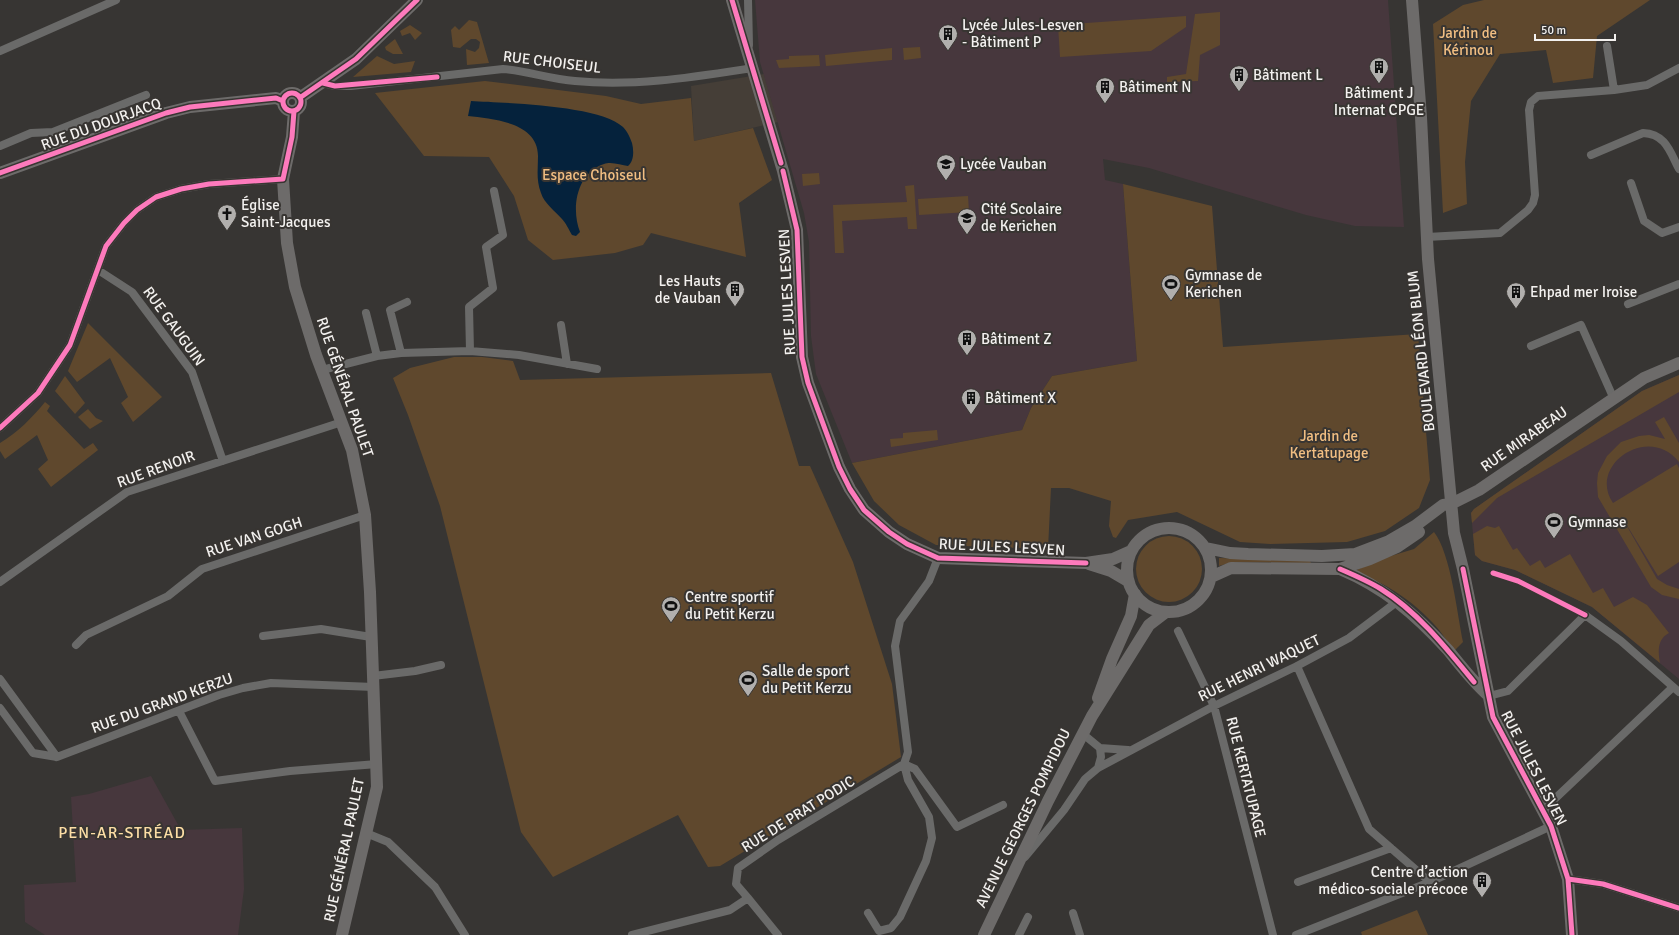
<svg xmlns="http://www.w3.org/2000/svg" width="1679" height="935" font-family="Signika,sans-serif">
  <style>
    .built { fill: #453e37 }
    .education { fill: #47373d }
    .green { fill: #5f482d }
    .water { fill: #05223c }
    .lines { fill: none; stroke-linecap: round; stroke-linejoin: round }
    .street { stroke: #6a6a69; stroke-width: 8 }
    .secondary { stroke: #6d6b6a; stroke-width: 12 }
    .cycleway-casing { stroke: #383532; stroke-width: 8 }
    .cycleway { stroke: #fd7abc; stroke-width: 5 }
    .labels { text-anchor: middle; stroke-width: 4; stroke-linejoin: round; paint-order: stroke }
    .poi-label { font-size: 15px; fill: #f3f1ef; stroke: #383532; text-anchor: start }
    .park-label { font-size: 15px; fill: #f1be82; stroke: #383532 }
    .street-label { font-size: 15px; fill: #f3f1ef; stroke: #383532 }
    .neighbourhood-label { font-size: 16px; letter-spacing: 1px; fill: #fcdea5; stroke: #383532 }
  </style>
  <rect width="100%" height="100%" fill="#373533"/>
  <!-- built -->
  <path class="built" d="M 764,74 L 778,122 L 694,141 L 691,86 Z"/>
  <!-- education -->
  <path class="education" d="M 755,0 L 1388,0 L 1404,227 L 1355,226 L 1306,215 L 1149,168 L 1103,159 L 1105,180 L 1123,184 L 1137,361 L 1052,376 L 1031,408 L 1022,430 L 852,463 L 816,374 L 811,336 L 809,242 L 804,213 L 760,62 Z
    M 1679,375 L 1679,679 L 1592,607 L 1515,570 L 1482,561 L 1475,555 L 1471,513 L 1474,509 L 1642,391 Z
    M 151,776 L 181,830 L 242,828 L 244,889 L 238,935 L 45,935 L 25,922 L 24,885 L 76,882 L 71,797 L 89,794 Z"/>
  <!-- green -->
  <path class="green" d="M 1484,0 L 1650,0 L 1597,36 L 1593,78 L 1553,83 L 1546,50 L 1500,54 L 1471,101 L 1465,162 L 1467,204 L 1443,213 L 1433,24 L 1463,5 Z
    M 1220,12 L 1220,45 L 1200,55 L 1198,81 L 1167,82 L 1167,77 L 1186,74 L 1195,14 Z
    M 1186,16 L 1186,27 L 1151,51 L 1060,57 L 1058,25 Z
    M 469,20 L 477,22 L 489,63 L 467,65 L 466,49 L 475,52 L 479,48 L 480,42 L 476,39 L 471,39 L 460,48 L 453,47 L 451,30 L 455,26 L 459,30 Z
    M 410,25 L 422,33 L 415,40 L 410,33 L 402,36 L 400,31 Z
    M 395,39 L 403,54 L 393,54 L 386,50 L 385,47 Z
    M 920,47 L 921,58 L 904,60 L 903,48 Z
    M 892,48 L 892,60 L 826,66 L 825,55 Z
    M 819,55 L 820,66 L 779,68 L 776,60 L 789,59 L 789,56 Z
    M 377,56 L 394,64 L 415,61 L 411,72 L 353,77 Z
    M 485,81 L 606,96 L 641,104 L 691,98 L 694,141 L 753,128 L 772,180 L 739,203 L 746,257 L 651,233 L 643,245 L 615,253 L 553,260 L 528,240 L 514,196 L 489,157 L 424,156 L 375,93 Z
    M 819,173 L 820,184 L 803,186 L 802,174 Z
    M 1123,184 L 1212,206 L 1223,347 L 1418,334 L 1430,480 L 1419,508 L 1385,531 L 1347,542 L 1270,544 L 1240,542 L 1177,512 L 1128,520 L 1116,538 L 1113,537 L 1109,526 L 1111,501 L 1069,488 L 1051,488 L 1048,549 L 936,545 L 899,525 L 874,501 L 852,463 L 1022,430 L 1031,408 L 1052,376 L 1137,361 Z
    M 914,185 L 917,229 L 908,229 L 907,217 L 842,221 L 844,253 L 835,253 L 833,205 L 907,202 L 905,186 Z
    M 968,196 L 969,212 L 919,215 L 918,199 Z
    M 88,323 L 162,397 L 133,422 L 121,403 L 128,397 L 110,358 L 77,382 L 68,371 Z
    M 454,357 L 482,357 L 513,361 L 520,380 L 771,373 L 799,466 L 810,466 L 853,562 L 892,684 L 901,757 L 720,866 L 708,867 L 678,815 L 553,877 L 521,832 L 440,506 L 408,415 L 393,378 L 410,368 Z
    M 1679,375 L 1679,392 L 1497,498 L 1472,523 L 1471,513 L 1474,509 L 1642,391 Z
    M 65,376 L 85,403 L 75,414 L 55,391 Z
    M 45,402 L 50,406 L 47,411 L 84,449 L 93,443 L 98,450 L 51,487 L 38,469 L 48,460 L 37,435 L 5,459 L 0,451 L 0,443 C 18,432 32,418 45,402 Z
    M 88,409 L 96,418 L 103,421 L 90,429 L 78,417 Z
    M 1664,417 L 1679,443 L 1679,462 C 1649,423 1587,465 1613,503 L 1677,464 L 1679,468 L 1679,562 L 1658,576 L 1620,514 L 1657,579 L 1667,585 L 1679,589 L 1679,599 L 1662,595 L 1651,587 L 1598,497 L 1597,483 L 1598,473 L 1607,456 L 1621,442 L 1639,436 L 1649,435 L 1665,439 L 1655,422 Z
    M 937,430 L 938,440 L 891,447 L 890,439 L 903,438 L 903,433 Z
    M 1487,526 L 1495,528 L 1499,526 L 1513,550 L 1517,548 L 1530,566 L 1540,560 L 1545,568 L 1570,554 L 1593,593 L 1603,588 L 1614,607 L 1633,597 L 1647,605 L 1669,633 C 1657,639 1658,652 1660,663 L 1592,607 L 1515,570 L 1482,561 L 1475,555 L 1473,534 Z
    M 1434,532 C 1451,554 1457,613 1463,642 L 1454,651 C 1447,641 1440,630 1432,622 C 1410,599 1382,580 1352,572 L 1381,559 L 1414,549 Z
    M1136 569a33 33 0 1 1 66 0a33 33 0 1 1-66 0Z
    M 1219,558 L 1310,561 L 1311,563 L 1233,562 L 1219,566 Z
    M 1417,910 L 1428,935 L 1362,935 L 1361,932 Z"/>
  <!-- water -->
  <path class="water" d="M 471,101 C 505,103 600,105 623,127 C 628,132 630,138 632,143 C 634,151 634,161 628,166 C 621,165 611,161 604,164 C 576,173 571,209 580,232 L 576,236 L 572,235 C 569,230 566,223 562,219 C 555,211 544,203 541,193 C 536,180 538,169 538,156 C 538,122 493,119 468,116 Z"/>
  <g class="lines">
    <!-- street -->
    <path class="street" d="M 748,0 L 749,45
      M 1607,46 L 1614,90
      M 0,51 L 116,0
      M 323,83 L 335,86 L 351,86 L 503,69 C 527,71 550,79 575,81 C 634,87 694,77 753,68
      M 0,146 L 31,133 L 53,132 L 146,95
      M 1591,155 L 1643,133 C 1666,134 1670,152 1679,169
      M 1631,183 L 1644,221 L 1662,233 L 1679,227
      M 1427,237 L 1500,233 L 1528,210 L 1533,203 L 1535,195 L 1529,110 L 1531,102 L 1538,96 L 1614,90 L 1647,85 L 1679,68
      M 98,270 L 132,292 L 192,372 L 223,461
      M 1628,304 L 1679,284
      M 366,313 L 377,356
      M 561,325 L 567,364
      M 1531,346 L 1581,325 L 1613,397
      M 470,351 L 469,307 L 493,288 L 486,247 L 503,235 L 494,191
      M 401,353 L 390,310 L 407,302
      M 322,370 L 377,356 L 401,353 L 470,351 L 519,355 L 597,369
      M 0,428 L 38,393 L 70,345 L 106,246 L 124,223 L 137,210 L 156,197 L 181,189 L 209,184 L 283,179
      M 0,582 L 127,492 L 342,422
      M 1178,631 L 1214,706 L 1273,935
      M 263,636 L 321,629 L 371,637
      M 76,645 L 86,635 L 168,596 L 202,569 L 365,515
      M 1297,666 L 1369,829 L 1430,882 L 1551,826
      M 373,676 L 415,671 L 441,665
      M 0,679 L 57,757 L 33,753 L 0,708
      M 1489,696 L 1508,691 L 1585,615 L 1621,641 L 1679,692
      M 179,711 L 215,781 L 290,771 L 377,764
      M 1083,734 L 1100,748 L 1128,750
      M 57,757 L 219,695 L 243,688 L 271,683 L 374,687
      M 904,764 L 915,769 L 957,827 L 1003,805
      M 1098,768 L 1101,757 L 1100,748
      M 1543,810 L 1673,687
      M 366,833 L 388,842 L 435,887 L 465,935
      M 1025,857 L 1064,810 L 1085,779 L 1098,768 L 1214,706 L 1297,666 L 1349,638 L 1398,601
      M 1568,879 L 1603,884 L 1679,908
      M 1298,882 L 1391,848
      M 748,898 L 778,935
      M 868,913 L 879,931 L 891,928 L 900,917 L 926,861 L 932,838 L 929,817 L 908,780 L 904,764
      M 1073,913 L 1080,935
      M 632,935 L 730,910 L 748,898 L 736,884 L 738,868 L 778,840 L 904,764 L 908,752 L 895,646 L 900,621 L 929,581 L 938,558
      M 1019,935 L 1028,917
      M 1296,935 L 1430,882"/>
    <!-- secondary -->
    <path class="secondary" d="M 732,0 L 783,171 L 797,230 L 802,357 L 808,383 L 839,467 L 850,489 L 864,510 L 889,532 L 907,544 L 938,558 L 1086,563 L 1113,559 L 1131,551
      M 1412,0 L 1421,117 L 1428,259 L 1454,533 L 1463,569 L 1493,717 L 1551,826 L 1568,879 L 1572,935
      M283 102a9 9 0 1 1 18 0a9 9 0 1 1-18 0Z
      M 301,97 L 356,59 L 417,0
      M 294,111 L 292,137 L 283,179 L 287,243 L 295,287 L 316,355 L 352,450 L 365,515 L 370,592 L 377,787 L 342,935
      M 0,173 L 166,113 L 190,107 L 276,98 L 283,101
      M1127 570a42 42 0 1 1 84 0a42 42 0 1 1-84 0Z
      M 1206,548 L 1230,553 L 1248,554 L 1322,556 L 1355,554 L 1389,541 L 1415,526 L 1443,505 L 1451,504 L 1479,490 L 1644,378 L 1679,363
      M 1089,564 L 1111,571 L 1128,581
      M 1340,569 C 1385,588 1415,614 1448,650 C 1461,666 1473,682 1489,696
      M 1211,577 L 1231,568 L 1340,569 L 1370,559 L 1397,547 L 1419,532
      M 1098,698 L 1112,659 L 1131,616 L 1135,594
      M 984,935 L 1048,801 L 1092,716 L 1149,625 L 1166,612"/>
    <!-- cycleway casing -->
    <g class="cycleway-casing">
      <path id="cycleway" d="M 732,0 L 781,163
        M 323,83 L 335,86 L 437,77
        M283 102a9 9 0 1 1 18 0a9 9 0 1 1-18 0Z
        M 301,97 L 356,59 L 417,0
        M 783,171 L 797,230 L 802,357 L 808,383 L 839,467 L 850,489 L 864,510 L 889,532 L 907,544 L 938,558 L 1086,563
        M 0,173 L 166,113 L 190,107 L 276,98 L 283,101
        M 0,428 L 38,393 L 70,345 L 106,246 L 124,223 L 137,210 L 156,197 L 181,189 L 209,184 L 283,179 L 292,137 L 294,111
        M 1340,569 C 1354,575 1368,581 1381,589 C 1418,612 1447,649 1474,682
        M 1463,569 L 1493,717 L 1551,826 L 1568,879 L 1572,935
        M 1493,573 L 1518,581 L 1585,615
        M 1568,879 L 1603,884 L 1679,908"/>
    </g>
    <!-- cycleway -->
    <use href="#cycleway" class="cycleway"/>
  </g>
  <!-- icons -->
  <defs>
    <g id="building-pin" transform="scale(1)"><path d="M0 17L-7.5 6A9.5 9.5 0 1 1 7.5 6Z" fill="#b1afad" stroke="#383532"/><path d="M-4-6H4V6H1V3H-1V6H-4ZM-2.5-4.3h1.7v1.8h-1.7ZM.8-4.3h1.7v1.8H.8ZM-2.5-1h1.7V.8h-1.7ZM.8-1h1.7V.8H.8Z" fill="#111"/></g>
    <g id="school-pin" transform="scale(1)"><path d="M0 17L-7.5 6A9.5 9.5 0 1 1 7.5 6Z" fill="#b1afad" stroke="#383532"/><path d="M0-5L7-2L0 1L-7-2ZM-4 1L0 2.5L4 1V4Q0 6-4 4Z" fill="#111"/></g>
    <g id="church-pin" transform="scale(1)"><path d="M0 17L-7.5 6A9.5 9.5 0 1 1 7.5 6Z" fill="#b1afad" stroke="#383532"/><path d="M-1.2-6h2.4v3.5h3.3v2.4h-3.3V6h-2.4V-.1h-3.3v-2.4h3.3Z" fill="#111"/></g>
    <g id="stadium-pin" transform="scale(1)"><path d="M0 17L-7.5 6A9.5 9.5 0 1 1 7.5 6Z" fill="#b1afad" stroke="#383532"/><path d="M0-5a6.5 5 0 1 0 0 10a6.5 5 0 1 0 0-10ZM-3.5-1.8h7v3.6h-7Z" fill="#111"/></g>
  </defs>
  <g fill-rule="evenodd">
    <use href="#building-pin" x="948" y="34"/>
    <use href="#building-pin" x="1379" y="67"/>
    <use href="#building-pin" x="1239" y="75"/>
    <use href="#building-pin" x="1105" y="87"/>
    <use href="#school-pin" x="946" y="164"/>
    <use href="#church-pin" x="227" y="214"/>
    <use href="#school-pin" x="967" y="218"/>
    <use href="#stadium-pin" x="1171" y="284"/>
    <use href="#building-pin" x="735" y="290"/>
    <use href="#building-pin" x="1516" y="292"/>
    <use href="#building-pin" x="967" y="339"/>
    <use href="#building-pin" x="971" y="398"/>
    <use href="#stadium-pin" x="1554" y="522"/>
    <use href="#stadium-pin" x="671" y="606"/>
    <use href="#stadium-pin" x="748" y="680"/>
    <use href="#building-pin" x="1482" y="881"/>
  </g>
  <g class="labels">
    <!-- poi labels -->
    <g class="poi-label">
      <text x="962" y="30">Lycée Jules-Lesven<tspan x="962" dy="17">- Bâtiment P</tspan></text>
      <text x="1253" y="80">Bâtiment L</text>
      <text x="1119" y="92">Bâtiment N</text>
      <text x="1379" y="98" text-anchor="middle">Bâtiment J<tspan x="1379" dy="17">Internat CPGE</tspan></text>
      <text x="960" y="169">Lycée Vauban</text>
      <text x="241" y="210">Église<tspan x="241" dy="17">Saint-Jacques</tspan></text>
      <text x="981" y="214">Cité Scolaire<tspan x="981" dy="17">de Kerichen</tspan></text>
      <text x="1185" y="280">Gymnase de<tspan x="1185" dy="17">Kerichen</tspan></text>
      <text x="721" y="286" text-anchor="end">Les Hauts<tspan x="721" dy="17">de Vauban</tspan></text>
      <text x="1530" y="297">Ehpad mer Iroise</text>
      <text x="981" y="344">Bâtiment Z</text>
      <text x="985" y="403">Bâtiment X</text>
      <text x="1568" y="527">Gymnase</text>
      <text x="685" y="602">Centre sportif<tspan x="685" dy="17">du Petit Kerzu</tspan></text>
      <text x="762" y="676">Salle de sport<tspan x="762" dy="17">du Petit Kerzu</tspan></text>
      <text x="1468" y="877" text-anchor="end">Centre d’action<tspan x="1468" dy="17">médico-sociale précoce</tspan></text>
    </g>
    <!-- park labels -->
    <g class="park-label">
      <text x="1468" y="38">Jardin de<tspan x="1468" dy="17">Kérinou</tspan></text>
      <text x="594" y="180">Espace Choiseul</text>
      <text x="1329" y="441">Jardin de<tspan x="1329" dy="17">Kertatupage</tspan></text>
    </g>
    <!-- street labels -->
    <g class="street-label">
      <text transform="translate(552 62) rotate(7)" y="5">RUE CHOISEUL</text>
      <text transform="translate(101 124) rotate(-20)" y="5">RUE DU DOURJACQ</text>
      <text transform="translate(787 292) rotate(-93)" y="5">RUE JULES LESVEN</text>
      <text transform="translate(174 326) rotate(54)" y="5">RUE GAUGUIN</text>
      <text transform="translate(1421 351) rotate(-96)" y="5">BOULEVARD LÉON BLUM</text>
      <text transform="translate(345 387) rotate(71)" y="5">RUE GÉNÉRAL PAULET</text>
      <text transform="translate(1524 439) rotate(-35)" y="5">RUE MIRABEAU</text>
      <text transform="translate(156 469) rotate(-20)" y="5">RUE RENOIR</text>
      <text transform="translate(254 537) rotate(-18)" y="5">RUE VAN GOGH</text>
      <text transform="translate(1002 547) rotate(3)" y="5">RUE JULES LESVEN</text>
      <text transform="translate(1259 668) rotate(-26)" y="5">RUE HENRI WAQUET</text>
      <text transform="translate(162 703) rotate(-20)" y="5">RUE DU GRAND KERZU</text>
      <text transform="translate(1534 768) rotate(63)" y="5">RUE JULES LESVEN</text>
      <text transform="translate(1246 777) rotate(76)" y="5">RUE KERTATUPAGE</text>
      <text transform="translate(798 814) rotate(-32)" y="5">RUE DE PRAT PODIC</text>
      <text transform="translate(1023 818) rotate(-64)" y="5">AVENUE GEORGES POMPIDOU</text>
      <text transform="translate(344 850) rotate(-78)" y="5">RUE GÉNÉRAL PAULET</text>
    </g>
    <!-- neighbourhood labels -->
    <g class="neighbourhood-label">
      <text x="122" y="838">PEN-AR-STRÉAD</text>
    </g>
  </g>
  <!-- scale -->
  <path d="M1535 34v6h80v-6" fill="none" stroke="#f3f1ef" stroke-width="2"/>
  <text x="1541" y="34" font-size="12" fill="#f3f1ef" stroke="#383532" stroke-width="3" paint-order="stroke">50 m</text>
</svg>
